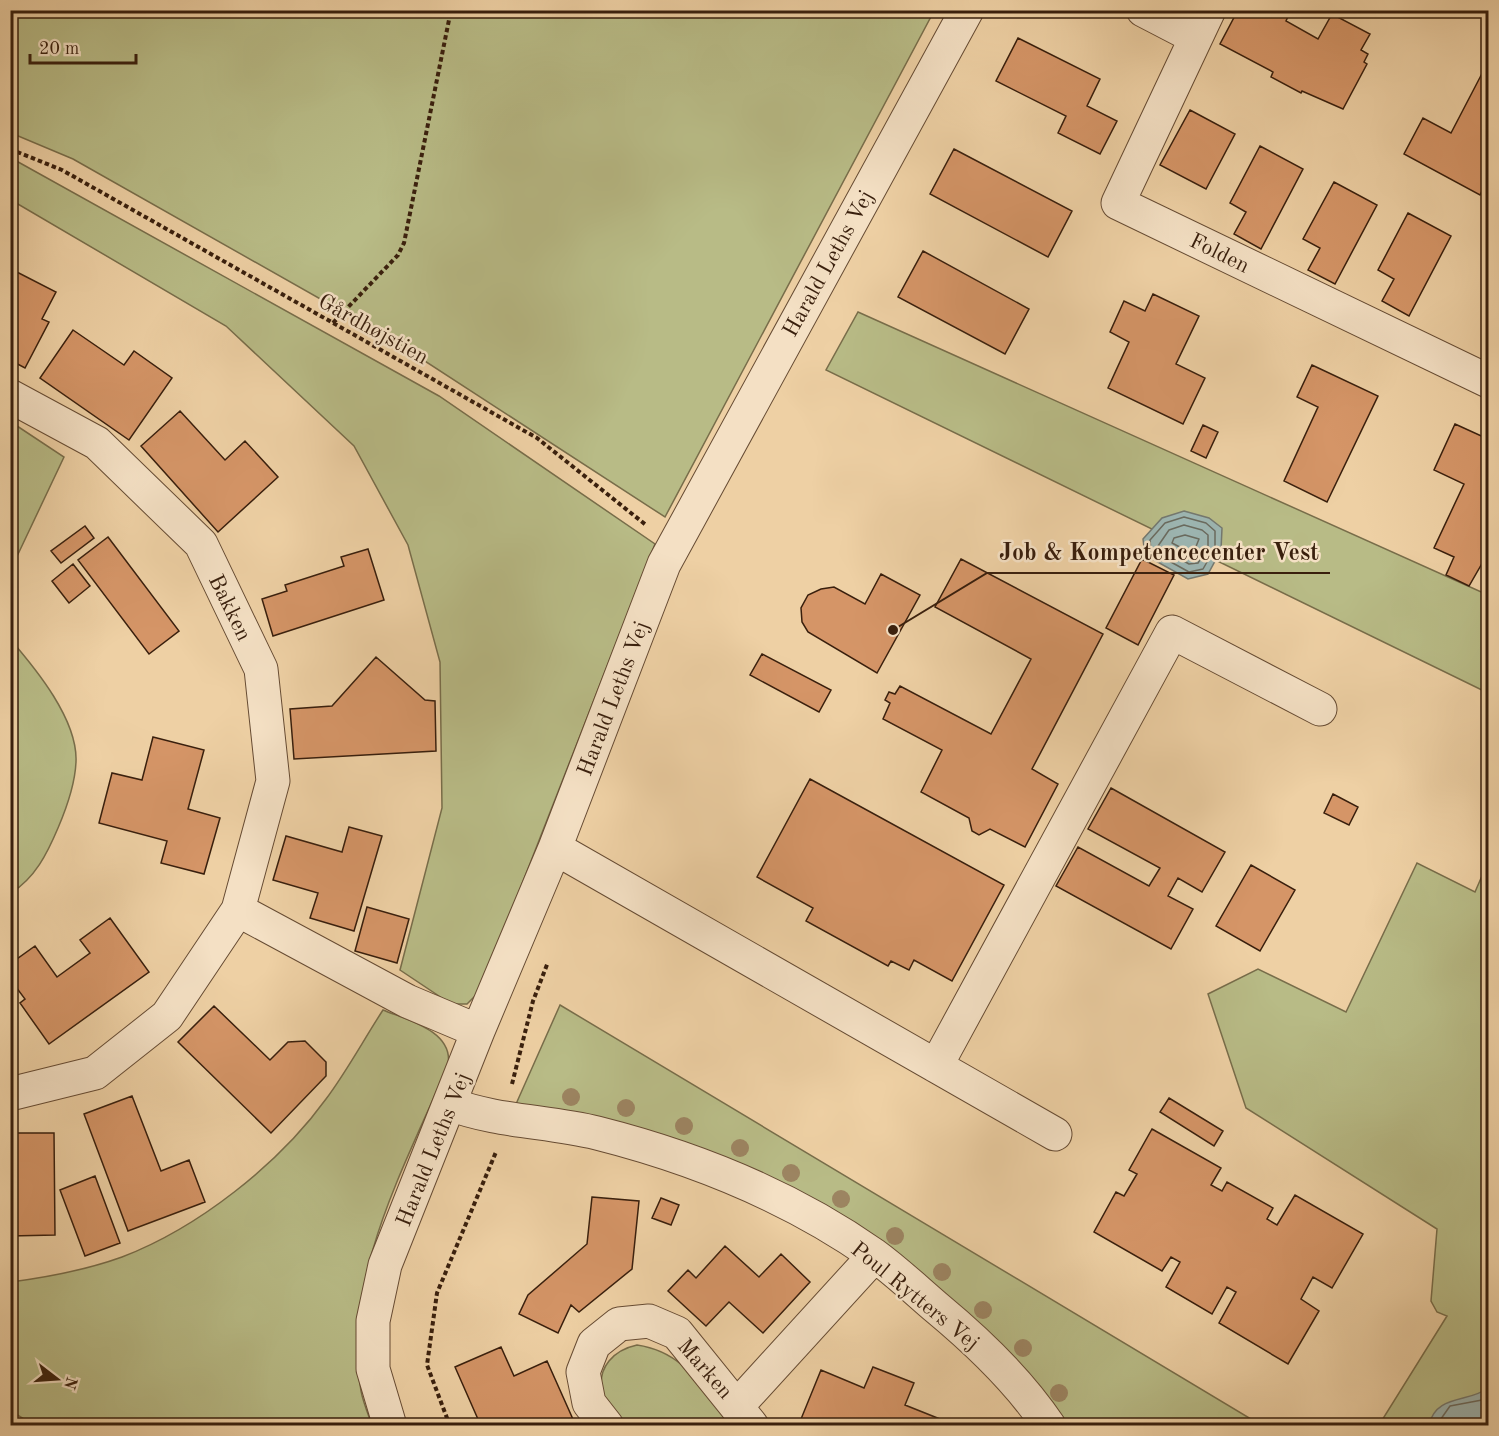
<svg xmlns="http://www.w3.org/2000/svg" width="1499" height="1436" font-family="'Old Standard TT',serif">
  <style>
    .green { fill: #b8bb86; stroke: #786d4a; stroke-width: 1.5 }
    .water { fill: #9cb4b0; stroke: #74786f; stroke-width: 1.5 }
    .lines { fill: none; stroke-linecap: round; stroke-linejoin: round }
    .shore { stroke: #6a6a5e; stroke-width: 1.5 }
    .building { fill: #d59567; stroke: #391f0d; stroke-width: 1.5 }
    .minor-casing { stroke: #664b33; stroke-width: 35 }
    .path { stroke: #391f0d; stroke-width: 4; stroke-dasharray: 4.5 3; stroke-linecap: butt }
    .minor { stroke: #f4e0c4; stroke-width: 33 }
    .tree { fill: #9c8461 }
    .labels { text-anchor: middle; stroke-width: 5; stroke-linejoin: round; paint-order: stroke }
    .street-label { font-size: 22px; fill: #391f0d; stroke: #f4e0c4 }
    .leader { fill: none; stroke: #391f0d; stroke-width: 2 }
    .callout-dot { fill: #391f0d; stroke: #f4e0c4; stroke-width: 2 }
    .callout-label { font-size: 24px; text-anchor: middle; font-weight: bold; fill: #391f0d; stroke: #f4e0c4; stroke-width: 5; stroke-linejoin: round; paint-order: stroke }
  </style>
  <rect width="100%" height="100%" fill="#eed0a4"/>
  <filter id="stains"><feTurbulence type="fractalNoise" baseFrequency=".00333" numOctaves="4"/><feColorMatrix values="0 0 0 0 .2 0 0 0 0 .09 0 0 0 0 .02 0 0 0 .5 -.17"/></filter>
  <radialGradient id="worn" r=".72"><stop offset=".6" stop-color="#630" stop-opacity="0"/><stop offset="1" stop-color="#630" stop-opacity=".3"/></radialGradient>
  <!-- green -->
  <path class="green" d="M 10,11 L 11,10 L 934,11 L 665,517 L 391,339 L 73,159 L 11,133 Z
    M 11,158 L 439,396 L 655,544 L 486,976 L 476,995 L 467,1004 L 451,1004 L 400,970 L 442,808 L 440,662 L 408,545 L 354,446 L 226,326 L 11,200 Z
    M 858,312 L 1488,595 L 1488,693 L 826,370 Z
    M 11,422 L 64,457 L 11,569 Z
    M 10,639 C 36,669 78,720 76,762 C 75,785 67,807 58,828 C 47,854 35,878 11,893 Z
    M 1488,862 L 1488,1425 L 1379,1425 L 1447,1316 L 1437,1312 L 1431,1301 L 1437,1229 L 1246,1108 L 1208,994 L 1258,969 L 1346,1012 L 1417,863 L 1475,892 Z
    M 560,1005 L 1261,1425 L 1064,1425 L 911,1268 L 516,1104 Z
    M 383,1010 C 407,1020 454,1031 448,1065 C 405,1167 342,1276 361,1391 C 363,1402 368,1414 372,1425 L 35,1426 L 11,1411 L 11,1282 C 49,1277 86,1270 122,1257 C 198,1228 279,1164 326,1099 C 347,1071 364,1039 383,1010 Z
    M 637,1345 C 686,1352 702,1389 732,1425 L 621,1425 C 616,1416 605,1403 602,1392 C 597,1367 614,1350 637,1345 Z"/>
  <!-- water -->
  <path class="water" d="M 1184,511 L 1209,518 L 1222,528 L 1221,550 L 1208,574 L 1188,579 L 1145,555 L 1143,539 L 1162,518 Z
    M 1488,1388 L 1488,1425 L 1429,1425 C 1436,1394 1469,1403 1488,1388 Z"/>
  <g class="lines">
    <!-- shore -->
    <path class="shore" d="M 1184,517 L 1206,523 L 1215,531 L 1215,548 L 1203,569 L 1189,572 L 1151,551 L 1150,540 L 1165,523 Z
      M 1184,525 L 1202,530 L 1208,535 L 1208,546 L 1198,563 L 1189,564 L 1158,546 L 1169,530 Z
      M 1185,535 L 1199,539 L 1193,554 L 1172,543 L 1174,538 Z
      M 1436,1426 L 1450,1406 L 1482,1400 L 1488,1395"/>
  </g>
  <!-- building -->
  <path class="building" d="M 1238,10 L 1291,10 L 1286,21 L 1318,39 L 1332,14 L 1370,34 L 1361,50 L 1368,54 L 1364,62 L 1367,64 L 1343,109 L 1302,91 L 1301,93 L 1271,77 L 1273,72 L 1220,44 Z
    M 1018,38 L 1100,79 L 1087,106 L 1117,121 L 1100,154 L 1058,133 L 1066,116 L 996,81 Z
    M 1488,62 L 1488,178 L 1480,195 L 1404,154 L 1423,118 L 1451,133 Z
    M 1190,110 L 1235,134 L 1206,189 L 1160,165 Z
    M 1260,146 L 1303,169 L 1261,249 L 1234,234 L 1246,212 L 1230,203 Z
    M 954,149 L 1072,211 L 1048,257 L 930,194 Z
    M 1334,182 L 1377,205 L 1335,284 L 1308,270 L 1320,248 L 1303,239 Z
    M 1408,213 L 1451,236 L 1409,316 L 1382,301 L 1394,279 L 1378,270 Z
    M 923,251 L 1029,309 L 1005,354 L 898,297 Z
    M 11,269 L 56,292 L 42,319 L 49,322 L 25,368 L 10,360 Z
    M 1153,294 L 1199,316 L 1176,364 L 1205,378 L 1183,424 L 1108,388 L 1129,342 L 1110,332 L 1124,301 L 1145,311 Z
    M 73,330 L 124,365 L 134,351 L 172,378 L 129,440 L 40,378 Z
    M 1312,365 L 1378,396 L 1327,502 L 1284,481 L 1318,407 L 1297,397 Z
    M 180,411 L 225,460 L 245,441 L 278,477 L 218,532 L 141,446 Z
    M 1455,424 L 1488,439 L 1488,553 L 1469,586 L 1446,575 L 1454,557 L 1434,548 L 1464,484 L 1434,470 Z
    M 1203,425 L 1218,432 L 1206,458 L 1191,451 Z
    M 85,526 L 94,538 L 61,563 L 51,551 Z
    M 108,537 L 179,631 L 149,654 L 78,560 Z
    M 368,549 L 384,600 L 273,636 L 262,599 L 287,591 L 285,585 L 344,566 L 341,557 Z
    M 961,559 L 1103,634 L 1032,769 L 1058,784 L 1025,847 L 990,829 L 979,835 L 972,831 L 969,818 L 921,792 L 942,750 L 883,719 L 890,703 L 885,700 L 889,692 L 895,694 L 900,686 L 991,734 L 1031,659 L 935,607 Z
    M 1142,559 L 1174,575 L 1138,645 L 1106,628 Z
    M 73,564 L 90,586 L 69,603 L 52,581 Z
    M 881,574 L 920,595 L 877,673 L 808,632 L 802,622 L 801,608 L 808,595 L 821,589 L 834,587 L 865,604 Z
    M 762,654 L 831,690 L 819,712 L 750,675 Z
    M 376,657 L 425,700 L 435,701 L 436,751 L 294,759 L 290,709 L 332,706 Z
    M 153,737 L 204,750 L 188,809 L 220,818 L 204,874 L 161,863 L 167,841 L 99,823 L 112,773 L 142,780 Z
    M 810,779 L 1004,885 L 952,981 L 914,960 L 909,970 L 891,961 L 888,966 L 806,921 L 813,908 L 757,877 Z
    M 1111,788 L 1225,852 L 1202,892 L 1178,878 L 1168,896 L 1193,909 L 1171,949 L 1056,886 L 1078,847 L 1149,886 L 1160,868 L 1088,829 Z
    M 1333,794 L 1358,807 L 1349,825 L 1324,813 Z
    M 349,827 L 382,836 L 354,931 L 310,918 L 318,893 L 273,880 L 286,836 L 342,852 Z
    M 1251,865 L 1295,890 L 1260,951 L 1216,926 Z
    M 367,907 L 409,919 L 397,963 L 355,951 Z
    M 110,918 L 149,972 L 49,1044 L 20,1003 L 25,999 L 10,979 L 10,964 L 35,946 L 57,977 L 90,953 L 80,940 Z
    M 214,1006 L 270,1060 L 288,1042 L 305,1041 L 326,1062 L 326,1076 L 271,1133 L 178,1042 Z
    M 132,1096 L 161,1171 L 189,1160 L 205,1202 L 128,1231 L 84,1114 Z
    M 1169,1098 L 1223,1131 L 1214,1146 L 1160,1112 Z
    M 1152,1129 L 1221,1168 L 1211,1185 L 1222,1191 L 1227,1182 L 1273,1208 L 1267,1219 L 1277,1225 L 1295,1195 L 1363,1234 L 1332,1288 L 1313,1277 L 1301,1299 L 1319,1311 L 1288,1364 L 1219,1323 L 1236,1292 L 1227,1287 L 1212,1314 L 1166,1287 L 1180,1262 L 1171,1257 L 1162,1271 L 1094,1232 L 1116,1192 L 1124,1196 L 1137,1174 L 1129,1170 Z
    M 10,1133 L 54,1133 L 55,1235 L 10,1236 Z
    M 95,1176 L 120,1243 L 85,1256 L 60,1190 Z
    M 592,1197 L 639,1201 L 632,1269 L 579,1312 L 571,1305 L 558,1333 L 519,1314 L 528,1295 L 587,1244 Z
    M 661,1198 L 679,1205 L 671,1225 L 652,1218 Z
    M 725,1246 L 759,1277 L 781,1254 L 810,1282 L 763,1333 L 729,1302 L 706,1326 L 668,1291 L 688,1270 L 696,1278 Z
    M 501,1347 L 514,1376 L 547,1361 L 576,1426 L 481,1426 L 455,1367 Z
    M 873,1367 L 914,1383 L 905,1405 L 950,1423 L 949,1426 L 817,1426 L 801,1419 L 821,1370 L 864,1388 Z"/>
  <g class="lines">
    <!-- minor casing -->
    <g class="minor-casing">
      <path id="minor" d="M 1143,10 L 1195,37
        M 1209,10 L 1118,203 L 1488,381
        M 10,396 L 97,443 L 201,544 L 261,669 L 273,781 L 238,910 L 167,1016 L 95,1073 L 10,1094
        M 555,848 L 1055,1134
        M 238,910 L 407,1001 L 478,1031
        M 936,1066 L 1172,632 L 1320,709
        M 450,1104 C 497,1122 549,1121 597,1133 C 696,1158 790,1196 874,1255 C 896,1271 916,1290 937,1308 C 978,1342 1019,1381 1049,1426
        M 738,1405 L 874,1256
        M 390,1426 L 373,1369 L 373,1321 L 385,1265 L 478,1031 L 555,848 L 664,564 L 967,10
        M 607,1426 L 589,1403 L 583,1372 L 594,1344 L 619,1324 L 649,1321 L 677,1333 L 752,1426"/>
    </g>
    <!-- path -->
    <path class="path" d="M 10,149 L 62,170 L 537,438 L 646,525
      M 333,323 L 398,255 L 404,243 L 451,10
      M 512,1084 L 533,1001 L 548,962
      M 10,1420 L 20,1426
      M 450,1426 L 427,1365 L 437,1293 L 496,1152"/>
    <!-- minor -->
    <use href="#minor" class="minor"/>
  </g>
  <!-- trees -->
  <g class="tree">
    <circle cx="571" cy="1097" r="9"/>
    <circle cx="626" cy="1108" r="9"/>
    <circle cx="684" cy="1126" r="9"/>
    <circle cx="740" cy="1148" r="9"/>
    <circle cx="791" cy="1173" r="9"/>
    <circle cx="841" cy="1199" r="9"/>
    <circle cx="895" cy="1236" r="9"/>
    <circle cx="942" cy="1272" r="9"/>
    <circle cx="983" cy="1310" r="9"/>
    <circle cx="1023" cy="1348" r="9"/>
    <circle cx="1059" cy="1393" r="9"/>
  </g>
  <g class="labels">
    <!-- street labels -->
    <g class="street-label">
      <text transform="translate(1220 252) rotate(26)" y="8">Folden</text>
      <text transform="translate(827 263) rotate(-61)" y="8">Harald Leths Vej</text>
      <text transform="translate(374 328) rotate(29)" y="8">Gårdhøjstien</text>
      <text transform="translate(231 607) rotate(64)" y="8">Bakken</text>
      <text transform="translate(612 698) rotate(-69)" y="8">Harald Leths Vej</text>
      <text transform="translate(432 1149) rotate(-68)" y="8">Harald Leths Vej</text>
      <text transform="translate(916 1295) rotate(39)" y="8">Poul Rytters Vej</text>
      <text transform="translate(706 1368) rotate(49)" y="8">Marken</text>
    </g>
  </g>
  <!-- callouts -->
  <path class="leader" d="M893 630L987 573H1330"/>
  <circle class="callout-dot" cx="893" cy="630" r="6"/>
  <g class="callout-label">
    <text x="1159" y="560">Job &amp; Kompetencecenter Vest</text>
  </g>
  <!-- margin -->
  <rect width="1499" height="1436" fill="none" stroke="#eed0a4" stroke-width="36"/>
  <rect x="12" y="12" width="1475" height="1412" fill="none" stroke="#391f0d" stroke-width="3"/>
  <rect x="18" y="18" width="1463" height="1400" fill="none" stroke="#391f0d" stroke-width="1.5"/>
  <!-- north arrow -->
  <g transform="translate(57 1379) rotate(107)" stroke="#f4e0c4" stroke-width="4.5" paint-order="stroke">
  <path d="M0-4.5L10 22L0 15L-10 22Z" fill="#391f0d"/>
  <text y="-9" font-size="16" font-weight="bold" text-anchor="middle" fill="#391f0d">N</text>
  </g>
  <!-- scale -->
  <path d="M30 54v9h106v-9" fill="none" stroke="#391f0d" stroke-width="3"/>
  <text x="39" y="54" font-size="18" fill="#391f0d" stroke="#f4e0c4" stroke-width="4.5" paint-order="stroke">20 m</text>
  <rect width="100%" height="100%" filter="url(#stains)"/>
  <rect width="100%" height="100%" fill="url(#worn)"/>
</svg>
